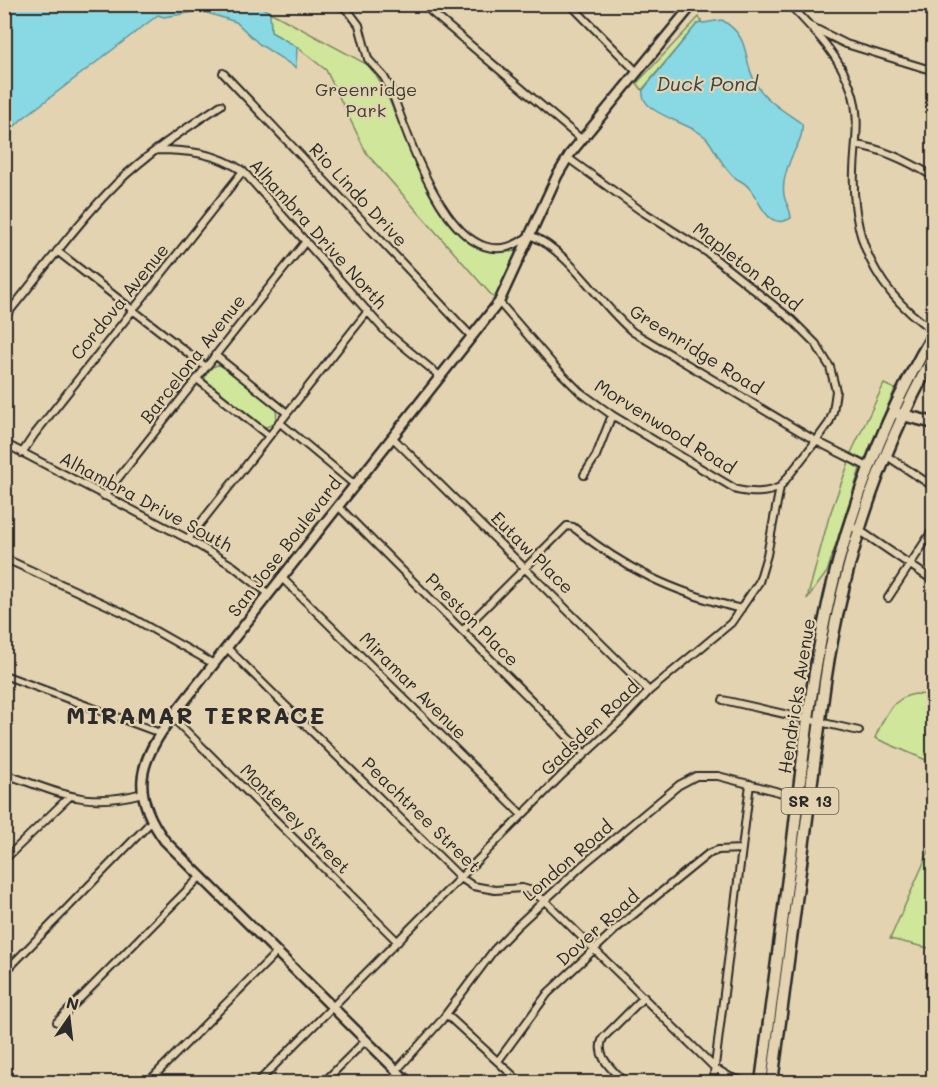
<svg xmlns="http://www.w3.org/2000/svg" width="938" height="1087" font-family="Mali,sans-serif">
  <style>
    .green { fill: #d0e69b; stroke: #7e8863; stroke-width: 1.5 }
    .water { fill: #88d9e3; stroke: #639399; stroke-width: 1.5 }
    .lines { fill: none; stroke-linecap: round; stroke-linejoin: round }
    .minor-casing { stroke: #2b2b2b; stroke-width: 10 }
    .tertiary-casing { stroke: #2b2b2b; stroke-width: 13 }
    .primary-casing { stroke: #2b2b2b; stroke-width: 15 }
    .minor { stroke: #e4d3b0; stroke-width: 6 }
    .tertiary { stroke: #e4d3b0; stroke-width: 8 }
    .primary { stroke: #e4d3b0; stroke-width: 10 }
    .labels { text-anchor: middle; stroke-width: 4.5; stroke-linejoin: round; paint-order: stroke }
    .shield { fill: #e4d3b0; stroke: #625d53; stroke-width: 1.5 }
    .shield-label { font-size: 16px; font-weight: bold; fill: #2b2b2b }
    .park-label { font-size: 18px; fill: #3c3e36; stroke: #e4d3b0 }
    .street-label { font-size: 18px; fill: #2b2b2b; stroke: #e4d3b0 }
    .water-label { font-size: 20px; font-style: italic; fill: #394547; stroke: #e4d3b0 }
    .district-label { font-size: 24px; font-weight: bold; letter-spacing: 1.5px; fill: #2b2b2b; stroke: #e4d3b0 }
  </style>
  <rect width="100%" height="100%" fill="#e4d3b0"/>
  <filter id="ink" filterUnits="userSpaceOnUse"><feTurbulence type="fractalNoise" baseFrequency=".0167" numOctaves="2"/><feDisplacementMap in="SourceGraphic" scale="12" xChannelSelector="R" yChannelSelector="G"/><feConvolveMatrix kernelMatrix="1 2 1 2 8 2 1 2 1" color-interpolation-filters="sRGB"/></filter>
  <g filter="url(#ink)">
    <!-- green -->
    <path class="green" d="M 270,12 L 370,66 C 411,119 425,265 516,251 C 515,268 503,285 494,298 L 367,154 L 326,70 L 297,47 L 271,32 Z
      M 699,17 L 702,23 L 697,24 L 642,90 L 637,83 Z
      M 218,365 L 225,367 L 276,409 C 278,419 275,426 264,427 L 205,381 C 205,372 210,367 218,365 Z
      M 884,384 L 895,389 L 865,459 L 862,460 L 850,455 Z
      M 849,462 L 860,469 L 827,572 L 807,599 L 829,517 Z
      M 915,694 L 933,695 L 933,763 L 875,738 C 883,719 892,697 915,694 Z
      M 933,842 L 933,949 L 890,939 Z"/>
    <!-- water -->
    <path class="water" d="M 5,4 L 258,5 L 270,12 L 271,32 L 297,47 L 296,68 L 259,44 L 236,22 L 201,11 L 164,17 L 158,15 L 22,119 L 5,136 Z
      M 722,20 C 753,39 741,58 756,84 C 766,101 786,112 802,124 C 804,138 794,149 790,161 C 786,171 782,184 784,195 C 785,203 791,209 791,218 C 767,232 761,201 749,188 C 744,181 736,180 731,174 C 721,164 716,151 708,140 C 694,122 638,115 643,90 L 697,24 Z"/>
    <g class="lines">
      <!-- minor casing -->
      <g class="minor-casing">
        <path id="minor" d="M 340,4 L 350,13 L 359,25 L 368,59 L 384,77 L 390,88 C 409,135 455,295 530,235 C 570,251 599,304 633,332 L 816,441 L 870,468
          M 422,4 L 581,139
          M 570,4 L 637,72
          M 789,4 C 813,29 840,56 851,89 C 861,116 855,143 854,171 C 851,240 877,293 934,331
          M 812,27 L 846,44 L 934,71
          M 223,73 L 472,337
          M 856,145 C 884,149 910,162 934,177
          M 156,150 C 188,150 216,153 243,171 L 385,331 L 441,377
          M 57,251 L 206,367
          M 499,302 L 556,368 L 580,392 L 612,415 L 737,490 C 752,493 765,494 780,487
          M 4,318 C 42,272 76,224 117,183 C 148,153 185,129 221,105
          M 215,355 L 287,413
          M 197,379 L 269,436
          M 279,422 L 355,485
          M 393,438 L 649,691
          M 4,443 L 188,539 L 233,566 L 269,594
          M 22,453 L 34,435 L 243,171
          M 887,456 L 934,487
          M 584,475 L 596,456 L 612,415
          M 104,496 L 306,241
          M 338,506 L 585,754
          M 849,526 L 859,530 L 934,581
          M 188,539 L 368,311
          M 4,558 L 122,612 L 214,664
          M 282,578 L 522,815
          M 888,598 L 934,528
          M 462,631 L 567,526 L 573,527 C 627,571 674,592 741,609
          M 227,648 L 461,878 L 473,886 L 495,890 L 522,888 L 529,890 L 544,900 L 715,1068 L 730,1077 L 746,1082
          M 4,675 L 160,733
          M 723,700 L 859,731
          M 172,717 L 398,942
          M 4,774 C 61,792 82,809 143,793
          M 4,860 L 69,797
          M 4,973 L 152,821
          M 446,1014 L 520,1082
          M 57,1022 L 201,876
          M 498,1061 L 548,993 L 617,928 L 708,854 L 718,850 L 742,849
          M 396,1071 L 441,1021 L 494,950 L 517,926 L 584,864 L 679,785 L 696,776 L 718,776 L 798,797 L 810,798
          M 148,1082 L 277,952
          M 258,1082 L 562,775 L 623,719 L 649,691 L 731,623 L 759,582 L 767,555 L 780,487 L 816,441 L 829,423 L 833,412 L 836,391 L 830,367 L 816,344 L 792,320 L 708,253 L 640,210 L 568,158
          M 324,1082 L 366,1040
          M 624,1082 C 613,1070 594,1056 603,1038 L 644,997
          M 713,1082 L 750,784"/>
      </g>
      <!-- tertiary casing -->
      <g class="tertiary-casing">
        <path id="tertiary" d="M 408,1082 L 165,841 C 129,793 139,761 172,717 L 499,302 L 557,176 L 570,154 L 693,4"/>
      </g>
      <!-- primary casing -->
      <g class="primary-casing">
        <path id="primary" d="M 899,414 L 934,423
          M 761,1082 C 771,1002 782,921 793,840 C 804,747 814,653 838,563 C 860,483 892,404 934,333
          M 772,1082 L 825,682 C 842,569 877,456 934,356"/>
      </g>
      <!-- minor -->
      <use href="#minor" class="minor"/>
      <!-- tertiary -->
      <use href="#tertiary" class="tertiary"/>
      <!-- primary -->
      <use href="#primary" class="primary"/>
    </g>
  </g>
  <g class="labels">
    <!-- shield labels -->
    <rect class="shield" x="781.5" y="788" width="57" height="26" rx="4.5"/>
    <g class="shield-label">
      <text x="810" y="807">SR 13</text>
    </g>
    <!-- park labels -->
    <g class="park-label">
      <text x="366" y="96">Greenridge<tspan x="366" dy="21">Park</tspan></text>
    </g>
    <!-- street labels -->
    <g class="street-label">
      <text transform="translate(358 195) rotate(47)" y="6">Rio Lindo Drive</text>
      <text transform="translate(318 234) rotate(48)" y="6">Alhambra Drive North</text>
      <text transform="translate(747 267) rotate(38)" y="6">Mapleton Road</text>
      <text transform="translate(120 302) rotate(-51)" y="6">Cordova Avenue</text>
      <text transform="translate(696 350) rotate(32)" y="6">Greenridge Road</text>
      <text transform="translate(193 359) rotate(-52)" y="6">Barcelona Avenue</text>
      <text transform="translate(665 427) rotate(32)" y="6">Morvenwood Road</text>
      <text transform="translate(146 502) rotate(28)" y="6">Alhambra Drive South</text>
      <text transform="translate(285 547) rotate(-52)" y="6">San Jose Boulevard</text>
      <text transform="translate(532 553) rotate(45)" y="6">Eutaw Place</text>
      <text transform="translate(472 620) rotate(45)" y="6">Preston Place</text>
      <text transform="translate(413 686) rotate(45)" y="6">Miramar Avenue</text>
      <text transform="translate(797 696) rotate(-81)" y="6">Hendricks Avenue</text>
      <text transform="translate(590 728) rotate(-44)" y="6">Gadsden Road</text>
      <text transform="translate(421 815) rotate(44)" y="6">Peachtree Street</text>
      <text transform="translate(295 819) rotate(45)" y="6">Monterey Street</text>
      <text transform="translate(568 861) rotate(-41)" y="6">London Road</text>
      <text transform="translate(598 928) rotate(-42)" y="6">Dover Road</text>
    </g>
    <!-- water labels -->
    <g class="water-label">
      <text x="707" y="91">Duck Pond</text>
    </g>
    <!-- district labels -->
    <g class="district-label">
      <text x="196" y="724">MIRAMAR TERRACE</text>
    </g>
  </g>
  <!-- margin -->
  <rect width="938" height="1087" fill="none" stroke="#e4d3b0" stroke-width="24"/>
  <rect x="12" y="12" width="914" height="1063" fill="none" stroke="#2b2b2b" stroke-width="2" filter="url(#ink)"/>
  <!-- north arrow -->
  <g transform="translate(69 1018) rotate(14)" stroke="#e4d3b0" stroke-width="4.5" paint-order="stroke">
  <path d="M0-4.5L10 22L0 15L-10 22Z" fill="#2b2b2b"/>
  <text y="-9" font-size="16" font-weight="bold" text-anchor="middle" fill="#2b2b2b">N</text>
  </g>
</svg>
